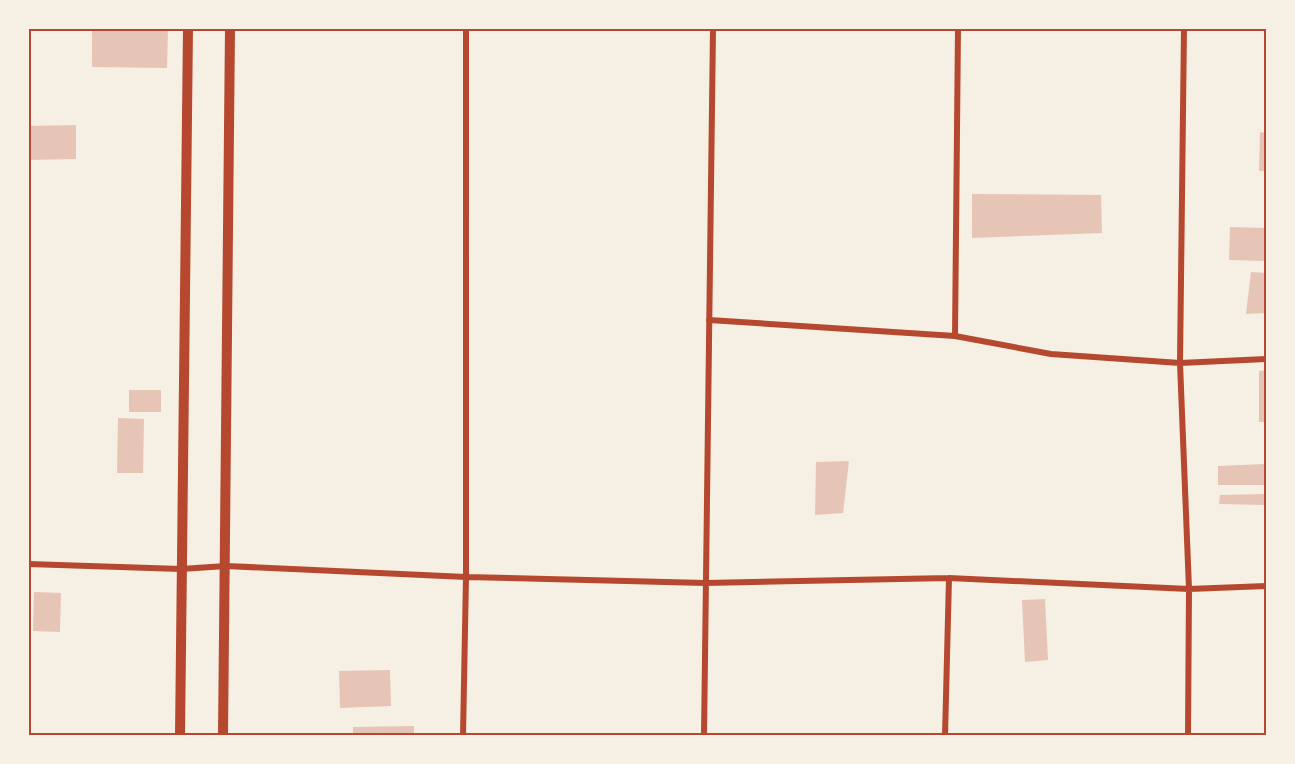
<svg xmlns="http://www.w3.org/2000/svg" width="1295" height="764" font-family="'DM Sans',sans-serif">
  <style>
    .building { fill: #e6c5b7 }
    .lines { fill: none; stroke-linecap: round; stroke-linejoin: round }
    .minor { stroke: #b5482f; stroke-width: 6 }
    .tertiary { stroke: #b5482f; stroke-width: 10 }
    .neatline { fill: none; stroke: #b5482f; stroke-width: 2 }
  </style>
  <rect width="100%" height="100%" fill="#f6efe4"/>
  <!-- building -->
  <path class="building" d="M 92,30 L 168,31 L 167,68 L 92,67 Z
    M 76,125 L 76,159 L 28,160 L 28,126 Z
    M 1260,132 L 1266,133 L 1266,171 L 1259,171 Z
    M 972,194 L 1101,195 L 1102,233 L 972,238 Z
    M 1230,227 L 1266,228 L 1266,261 L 1229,260 Z
    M 1251,272 L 1266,273 L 1266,313 L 1246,314 Z
    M 1266,370 L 1266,422 L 1259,422 L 1259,371 Z
    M 129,390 L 161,390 L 161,412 L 129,412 Z
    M 118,418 L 144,419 L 143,473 L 117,473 Z
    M 849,461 L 843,513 L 815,515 L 816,462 Z
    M 1266,464 L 1266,485 L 1218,485 L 1218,466 Z
    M 1266,494 L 1266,505 L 1219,504 L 1220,495 Z
    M 34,592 L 61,593 L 60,632 L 33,631 Z
    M 1045,599 L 1048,660 L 1025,662 L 1022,600 Z
    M 390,670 L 391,706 L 340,708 L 339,671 Z
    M 414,726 L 414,736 L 353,736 L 353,727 Z"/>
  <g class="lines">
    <!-- minor -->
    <path class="minor" d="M 1184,28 L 1180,363 L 1189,589 L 1188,736
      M 709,320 L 955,336 L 1051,354 L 1180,363 L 1266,359
      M 955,336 L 958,28
      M 28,564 L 181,569 L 226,566 L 466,577 L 705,583 L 949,578 L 1189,589 L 1266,586
      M 463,736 L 466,577 L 466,28
      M 704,736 L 713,28
      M 945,736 L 949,578"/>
    <!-- tertiary -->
    <path class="tertiary" d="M 180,736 L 188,28
      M 223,736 L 230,28"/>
  </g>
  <!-- border -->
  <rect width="1295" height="764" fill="none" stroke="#f6efe4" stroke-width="60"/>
  <rect x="30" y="30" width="1235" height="704" class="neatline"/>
</svg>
